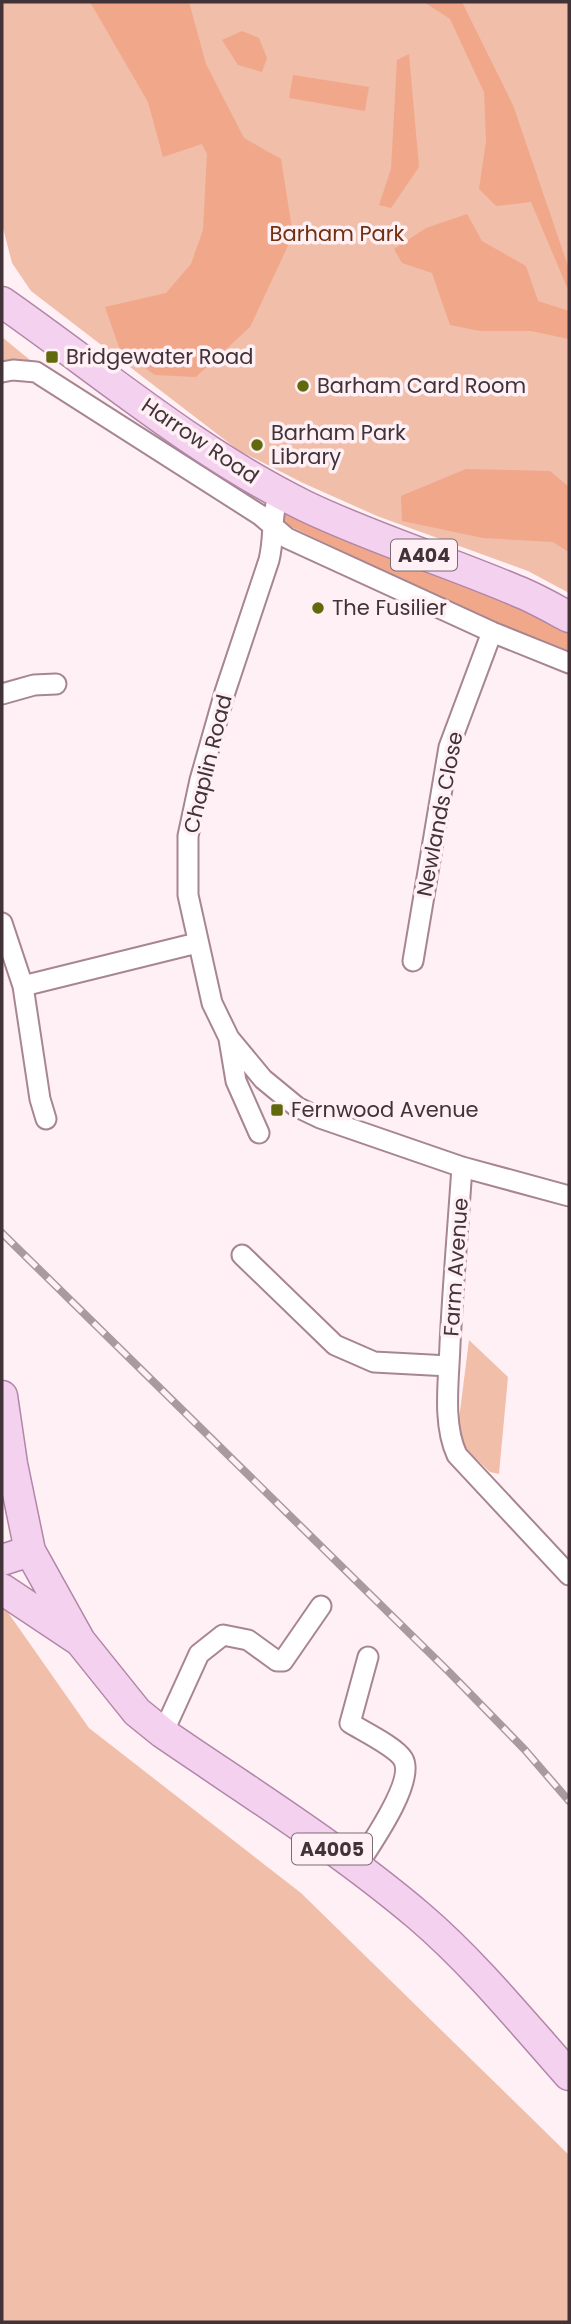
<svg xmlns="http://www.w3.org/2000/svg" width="571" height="2324" viewBox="0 0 571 2324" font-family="Poppins,sans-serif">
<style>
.green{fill:#f1beaa}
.forest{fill:#f1a789}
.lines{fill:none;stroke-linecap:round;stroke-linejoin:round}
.minor-casing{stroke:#a78591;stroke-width:23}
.primary-casing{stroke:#b186a8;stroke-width:33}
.minor{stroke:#fff;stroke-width:19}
.primary{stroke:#f4d1ef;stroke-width:30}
.rail-casing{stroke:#a89a9f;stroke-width:8}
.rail{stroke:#fff0f5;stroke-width:5;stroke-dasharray:16;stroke-linecap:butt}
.poi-dot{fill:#61690c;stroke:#fff0f5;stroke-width:2.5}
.labels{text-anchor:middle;stroke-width:7;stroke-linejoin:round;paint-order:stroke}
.shield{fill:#fff0f5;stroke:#7a6c71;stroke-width:2}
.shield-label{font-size:19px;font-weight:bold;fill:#413338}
.park-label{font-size:21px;fill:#713010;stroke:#fff0f5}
.poi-label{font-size:21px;fill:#413338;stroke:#fff0f5;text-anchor:start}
.street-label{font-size:21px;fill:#413338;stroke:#fff0f5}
</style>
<rect width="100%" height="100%" fill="#fff0f5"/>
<path class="green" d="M2,2H569V593L528,571L377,516L303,483L238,450L31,291L12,263L2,224Z
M2,337L30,360L2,362Z
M469,1340L508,1377L499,1474L490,1472L468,1451L459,1440L458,1427Z
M2,1604L89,1728L301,1893L569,2155V2322H2Z"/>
<path class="forest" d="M90,2H189L206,64L244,138L281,159L293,235L250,327L196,377L155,375L120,350L105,307L166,293L191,264L203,230L207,154L202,144L163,157L148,102Z
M424,2H462L513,105L569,269V292L531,202L496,206L479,189L486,141L484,92L450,19Z
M242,31L259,38L267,58L262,72L238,65L222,40Z
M409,54L419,167L391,208L379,205L391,169L397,60Z
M293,75L369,87L365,111L289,98Z
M467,214L482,241L526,266L538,301L569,311V339L531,331H480L450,325L432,273L402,263L394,249L426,228Z
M466,469L550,471L569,487V552L553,542L483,538L402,521L401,496Z
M284,513L532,613L569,633V652L486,619L283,523Z"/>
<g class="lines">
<g class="minor-casing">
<path id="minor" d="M2,372L13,370L36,372L260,515L287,538L492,632L569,663
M280,492C270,515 275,536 269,560L225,692L200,780L188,836V895L212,1003L229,1038L263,1079L297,1107L320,1118L462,1167L569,1196
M2,694L34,685L56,684
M2,923L23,986L40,1099L46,1119
M413,961L449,747L492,632
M23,986L197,943
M229,1039L236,1081L259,1133
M462,1167C458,1226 453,1285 450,1344C449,1379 442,1423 457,1455L569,1575
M242,1255L335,1345L374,1362L449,1366
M163,1733L199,1654L223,1635L248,1640L277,1661H283L321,1606
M357,1866C369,1847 416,1781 403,1759C396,1747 363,1731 350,1723L368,1657"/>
</g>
<g class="primary-casing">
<path id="primary" d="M2,302C101,371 195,452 305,506C374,539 447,561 517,591C535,598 552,608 569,617
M2,1396L12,1464L30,1551L80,1641L137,1712L163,1733C249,1792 339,1848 419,1916C474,1963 521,2021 569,2075
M2,1560L30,1551
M2,1589L77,1639"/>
</g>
<use href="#minor" class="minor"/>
<use href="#primary" class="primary"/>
<g class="rail-casing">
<path id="rail" d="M2,1233L450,1673L525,1750L569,1801"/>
</g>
<use href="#rail" class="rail"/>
</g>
<g class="poi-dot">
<rect x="45" y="350" width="14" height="14" rx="3.5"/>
<circle cx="303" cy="386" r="7"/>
<circle cx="257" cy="445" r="7"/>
<circle cx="318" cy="608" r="7"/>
<rect x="270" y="1103" width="14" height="14" rx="3.5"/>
</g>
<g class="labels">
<g class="shield">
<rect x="391" y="539.5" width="66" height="31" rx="5"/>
<rect x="292" y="1833.5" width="80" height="31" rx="5"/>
</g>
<g class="shield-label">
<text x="424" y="562">A404</text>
<text x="332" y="1856">A4005</text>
</g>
<g class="park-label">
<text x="337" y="241">Barham Park</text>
</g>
<g class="poi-label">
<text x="66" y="364">Bridgewater Road</text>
<text x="317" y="393">Barham Card Room</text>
<text x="271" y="440">Barham Park<tspan x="271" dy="24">Library</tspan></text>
<text x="332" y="615">The Fusilier</text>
<text x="291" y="1117">Fernwood Avenue</text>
</g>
<g class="street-label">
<text transform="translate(200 441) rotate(34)" y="7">Harrow Road</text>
<text transform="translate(208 764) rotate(-76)" y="7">Chaplin Road</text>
<text transform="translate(440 814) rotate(-79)" y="7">Newlands Close</text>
<text transform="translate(456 1267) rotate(-86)" y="7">Farm Avenue</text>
</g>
</g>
<rect width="571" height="2324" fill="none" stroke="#413338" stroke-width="7"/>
</svg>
